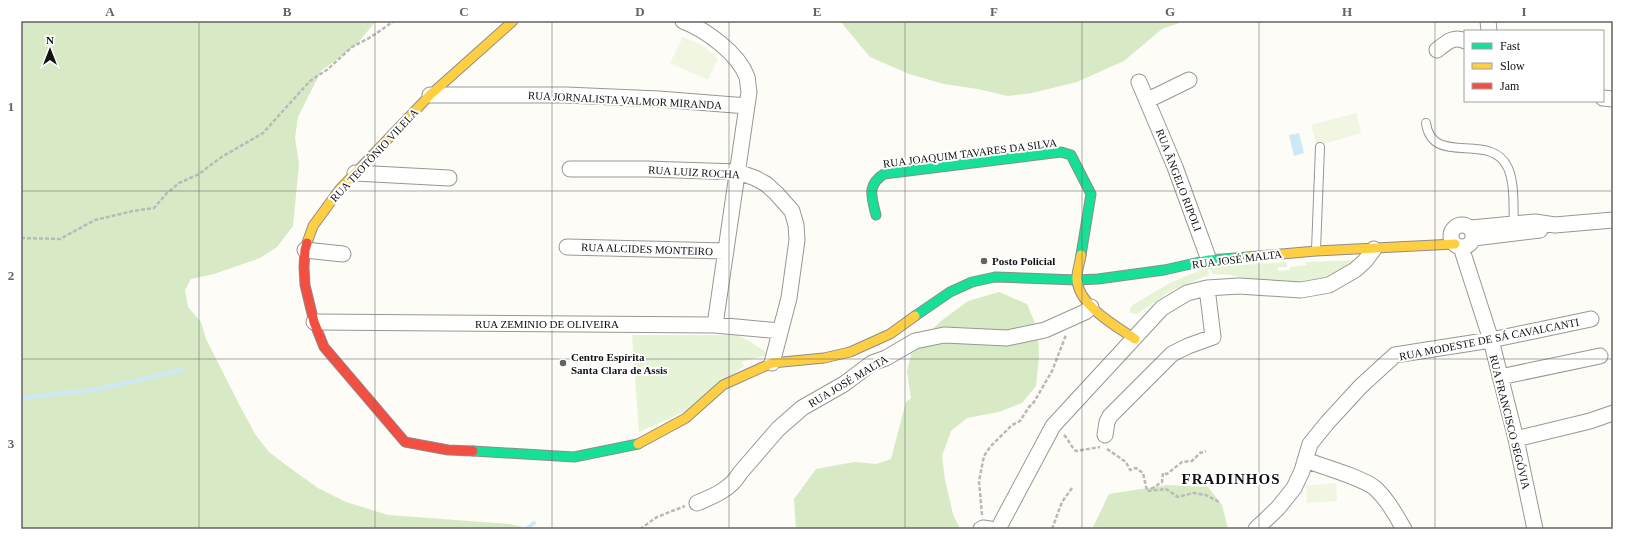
<svg xmlns="http://www.w3.org/2000/svg" width="1634" height="550" viewBox="0 0 1634 550" font-family="'Times New Roman',serif">
<style>
.green{fill:#e7f3d7}
.forest{fill:#d8eac5}
.pitch{fill:#f0f6e1}
.water{fill:#cde8f7}
.lines{fill:none;stroke-linecap:round;stroke-linejoin:round}
.stream{stroke:#cde8f7;stroke-width:4}
.lane-casing{stroke:#979795;stroke-width:10}
.street-casing{stroke:#979795;stroke-width:17}
.fast-casing{stroke:#8e8d8b;stroke-width:11}
.slow-casing{stroke:#8e8d8b;stroke-width:11}
.jam-casing{stroke:#8e8d8b;stroke-width:11}
.path{stroke:#b9b9b8;stroke-width:2.5;stroke-dasharray:4 2;stroke-linecap:butt}
.lane{stroke:#fffffe;stroke-width:8}
.street{stroke:#fffffe;stroke-width:15}
.fast{stroke:#16e098;stroke-width:9}
.slow{stroke:#ffcf43;stroke-width:9}
.jam{stroke:#f24e42;stroke-width:9}
.grid{fill:none;stroke:#646362;stroke-width:1;stroke-opacity:0.55}
.poi-dot{fill:#646362;stroke:#fff;stroke-width:1.5}
.labels{text-anchor:middle;stroke-width:4;stroke-linejoin:round;paint-order:stroke}
.street-label{font-size:11px;fill:#111;stroke:#fff}
.poi-label{font-size:11px;font-weight:bold;fill:#111;stroke:#fff;text-anchor:start}
.district-label{font-size:15px;font-weight:bold;letter-spacing:1px;fill:#111;stroke:#fff}
.neatline{fill:none;stroke:#646362;stroke-width:1.5}
.grid-label{font-size:13px;text-anchor:middle;font-weight:bold;fill:#646362}
</style>
<rect width="100%" height="100%" fill="#fdfcf7"/>
<path class="green" d="M1359,260L1316,284L1249,280L1232,275L1212,274L1211,267L1286,262L1287,267H1278V271L1290,270V267L1306,265V262Z
M1208,267L1209,275L1168,292L1161,298L1137,314L1130,313V308L1134,304L1170,283Z
M632,335H739L765,351L767,355L741,362L744,366L688,410L639,432Z"/>
<path class="forest" d="M21,21H376L357,44L321,71L298,117L295,138L299,164L293,226L277,247L260,258L214,274L191,279L185,290L188,307L201,322L206,339L240,406L255,434L269,452L290,468L318,488L346,502L388,515L510,524L531,529H21Z
M840,21H1185L1162,29L1124,61L1077,82L1032,93L1008,96L978,89L944,84L909,74L870,57Z
M999,292L1027,304L1038,330L1039,357L1036,386L1022,403L999,412L967,418L951,431L942,456L945,480L953,514L960,529H796L794,499L816,469L854,462L876,464L891,459L906,402L911,398L907,371L913,347L941,321L968,301Z
M1167,485L1208,487L1222,505L1228,529H1092L1109,494Z"/>
<path class="pitch" d="M683,37L702,45L718,59L708,80L670,63Z
M1356,113L1361,133L1317,146L1311,125Z
M1336,483L1337,501L1307,503L1306,486Z"/>
<path class="water" d="M1299,133L1304,153L1294,156L1289,135Z"/>
<g class="lines">
<path class="stream" d="M21,398L99,389L182,370
M526,529L534,523"/>
<g class="lane-casing">
<path id="lane" d="M1426,123C1432,168 1491,130 1508,168C1515,184 1513,206 1514,223
M1316,250L1320,147"/>
</g>
<g class="street-casing">
<path id="street" d="M683,21C706,30 738,53 747,77C748,81 748,87 749,92L715,325
M1488,21L1489,31
M1437,50C1446,43 1454,35 1465,41
M1139,82L1175,167L1209,260
M430,95H566L659,99L747,106
M1603,98L1613,99
M1148,100L1189,80
M570,169H647L738,172L755,178L766,184L776,193L792,211L796,225L797,240L789,298L772,363
M355,173L449,178
M1451 236a11 11 0 1 1 22 0a11 11 0 1 1-22 0Z
M1471,228L1535,222L1555,225L1613,220
M1474,238L1540,230
M567,247L726,251
M1461,247L1491,340L1516,439L1535,529
M305,250L343,254
M314,322L715,325L780,331
M1500,377L1600,356
M1105,435L1107,422L1110,416L1172,354L1188,346L1213,337L1207,288
M1516,439L1590,421L1613,413
M1305,460C1322,466 1363,478 1375,488C1388,500 1395,514 1404,529
M697,503C714,496 731,489 740,473L778,429L802,408L844,384L872,363L886,358L915,341L944,335L1007,338L1045,330L1085,312L1091,307
M981,529L983,528L990,529
M998,529L1053,426L1162,308L1187,293L1207,288L1239,286L1301,290L1329,285L1355,270L1365,261L1374,249
M1256,529L1278,508L1294,488L1302,471L1310,444L1327,423L1361,386L1395,355L1491,340L1591,319"/>
</g>
<g class="fast-casing">
<path id="fast" d="M876,215C872,198 866,185 884,174L1061,152L1071,155L1091,194L1081,255
M915,316L950,292L972,282L995,277L1077,280L1098,279L1164,270L1209,260L1248,257
M473,451L574,457L638,444"/>
</g>
<g class="slow-casing">
<path id="slow" d="M307,243L313,226L340,189L430,95L513,21
M1081,255C1080,263 1076,273 1077,280C1079,306 1116,326 1135,339
M1248,257L1316,251L1455,244
M638,444L686,418L723,385L772,363L824,358L850,352L890,334L915,316"/>
</g>
<g class="jam-casing">
<path id="jam" d="M307,243L305,250L304,267L305,285L314,322L324,347L405,442L448,450L473,451"/>
</g>
<path class="path" d="M21,238L60,239L95,220L133,211L154,208L166,194L179,183L199,174L220,158L263,133L310,81L328,69L352,47L371,37L394,21
M1064,435C1069,440 1071,447 1076,451L1100,447
M1107,449L1126,462L1130,470L1136,468L1143,473L1147,491L1166,489L1178,497L1193,493L1206,495L1219,502
M1151,489L1162,482L1163,473L1167,474L1182,462L1192,461L1200,453L1206,451
M982,515L979,481L984,456L990,447L1012,425L1020,421L1029,407L1034,402L1052,371L1066,335
M640,529L657,517L685,506
M1052,529L1062,502L1072,488"/>
<use href="#lane" class="lane"/>
<use href="#street" class="street"/>
<use href="#fast" class="fast"/>
<use href="#slow" class="slow"/>
<use href="#jam" class="jam"/>
</g>
<path class="grid" d="M199,21V529M375,21V529M552,21V529M729,21V529M905,21V529M1082,21V529M1259,21V529M1435,21V529M21,191H1613M21,359H1613"/>
<g class="poi-dot">
<circle cx="984" cy="261" r="4"/>
<circle cx="563" cy="363" r="4"/>
</g>
<g class="labels">
<g class="street-label">
<text transform="translate(625 100) rotate(3)" y="4">RUA JORNALISTA VALMOR MIRANDA</text>
<text transform="translate(970 153) rotate(-7)" y="4">RUA JOAQUIM TAVARES DA SILVA</text>
<text transform="translate(374 155) rotate(-47)" y="4">RUA TEOTÔNIO VILELA</text>
<text transform="translate(694 172) rotate(3)" y="4">RUA LUIZ ROCHA</text>
<text transform="translate(1179 180) rotate(69)" y="4">RUA ÂNGELO RIPOLI</text>
<text transform="translate(647 249) rotate(2)" y="4">RUA ALCIDES MONTEIRO</text>
<text transform="translate(1237 259) rotate(-7)" y="4">RUA JOSÉ MALTA</text>
<text x="547" y="328">RUA ZEMINIO DE OLIVEIRA</text>
<text transform="translate(1489 339) rotate(-11)" y="4">RUA MODESTE DE SÁ CAVALCANTI</text>
<text transform="translate(848 381) rotate(-31)" y="4">RUA JOSÉ MALTA</text>
<text transform="translate(1510 422) rotate(76)" y="4">RUA FRANCISCO SEGÓVIA</text>
</g>
<g class="poi-label">
<text x="992" y="265">Posto Policial</text>
<text x="571" y="361">Centro Espírita<tspan x="571" dy="13">Santa Clara de Assis</tspan></text>
</g>
<g class="district-label">
<text x="1231" y="484">FRADINHOS</text>
</g>
</g>
<rect width="1634" height="550" fill="none" stroke="#ffffff" stroke-width="44"/>
<rect x="1464" y="30" width="140" height="72" fill="#ffffff" stroke="#a0a0a0"/>
<rect x="1472" y="43" width="20" height="6" fill="#16e098" stroke="#a0a0a0"/>
<text x="1500" y="50" font-size="12" fill="#111111">Fast</text>
<rect x="1472" y="63" width="20" height="6" fill="#ffcf43" stroke="#a0a0a0"/>
<text x="1500" y="70" font-size="12" fill="#111111">Slow</text>
<rect x="1472" y="83" width="20" height="6" fill="#f24e42" stroke="#a0a0a0"/>
<text x="1500" y="90" font-size="12" fill="#111111">Jam</text>
<g transform="translate(50 50)" stroke="#ffffff" stroke-width="3" paint-order="stroke">
<path d="M0-3L7 15L0 10L-7 15Z" fill="#111111"/>
<text y="-6" font-size="11" font-weight="bold" text-anchor="middle" fill="#111111">N</text>
</g>
<rect x="22" y="22" width="1590" height="506" class="neatline"/>
<g class="grid-label">
<text x="110" y="16">A</text>
<text x="287" y="16">B</text>
<text x="464" y="16">C</text>
<text x="640" y="16">D</text>
<text x="817" y="16">E</text>
<text x="994" y="16">F</text>
<text x="1170" y="16">G</text>
<text x="1347" y="16">H</text>
<text x="1524" y="16">I</text>
<text x="11" y="111">1</text>
<text x="11" y="280">2</text>
<text x="11" y="448">3</text>
</g>
</svg>
